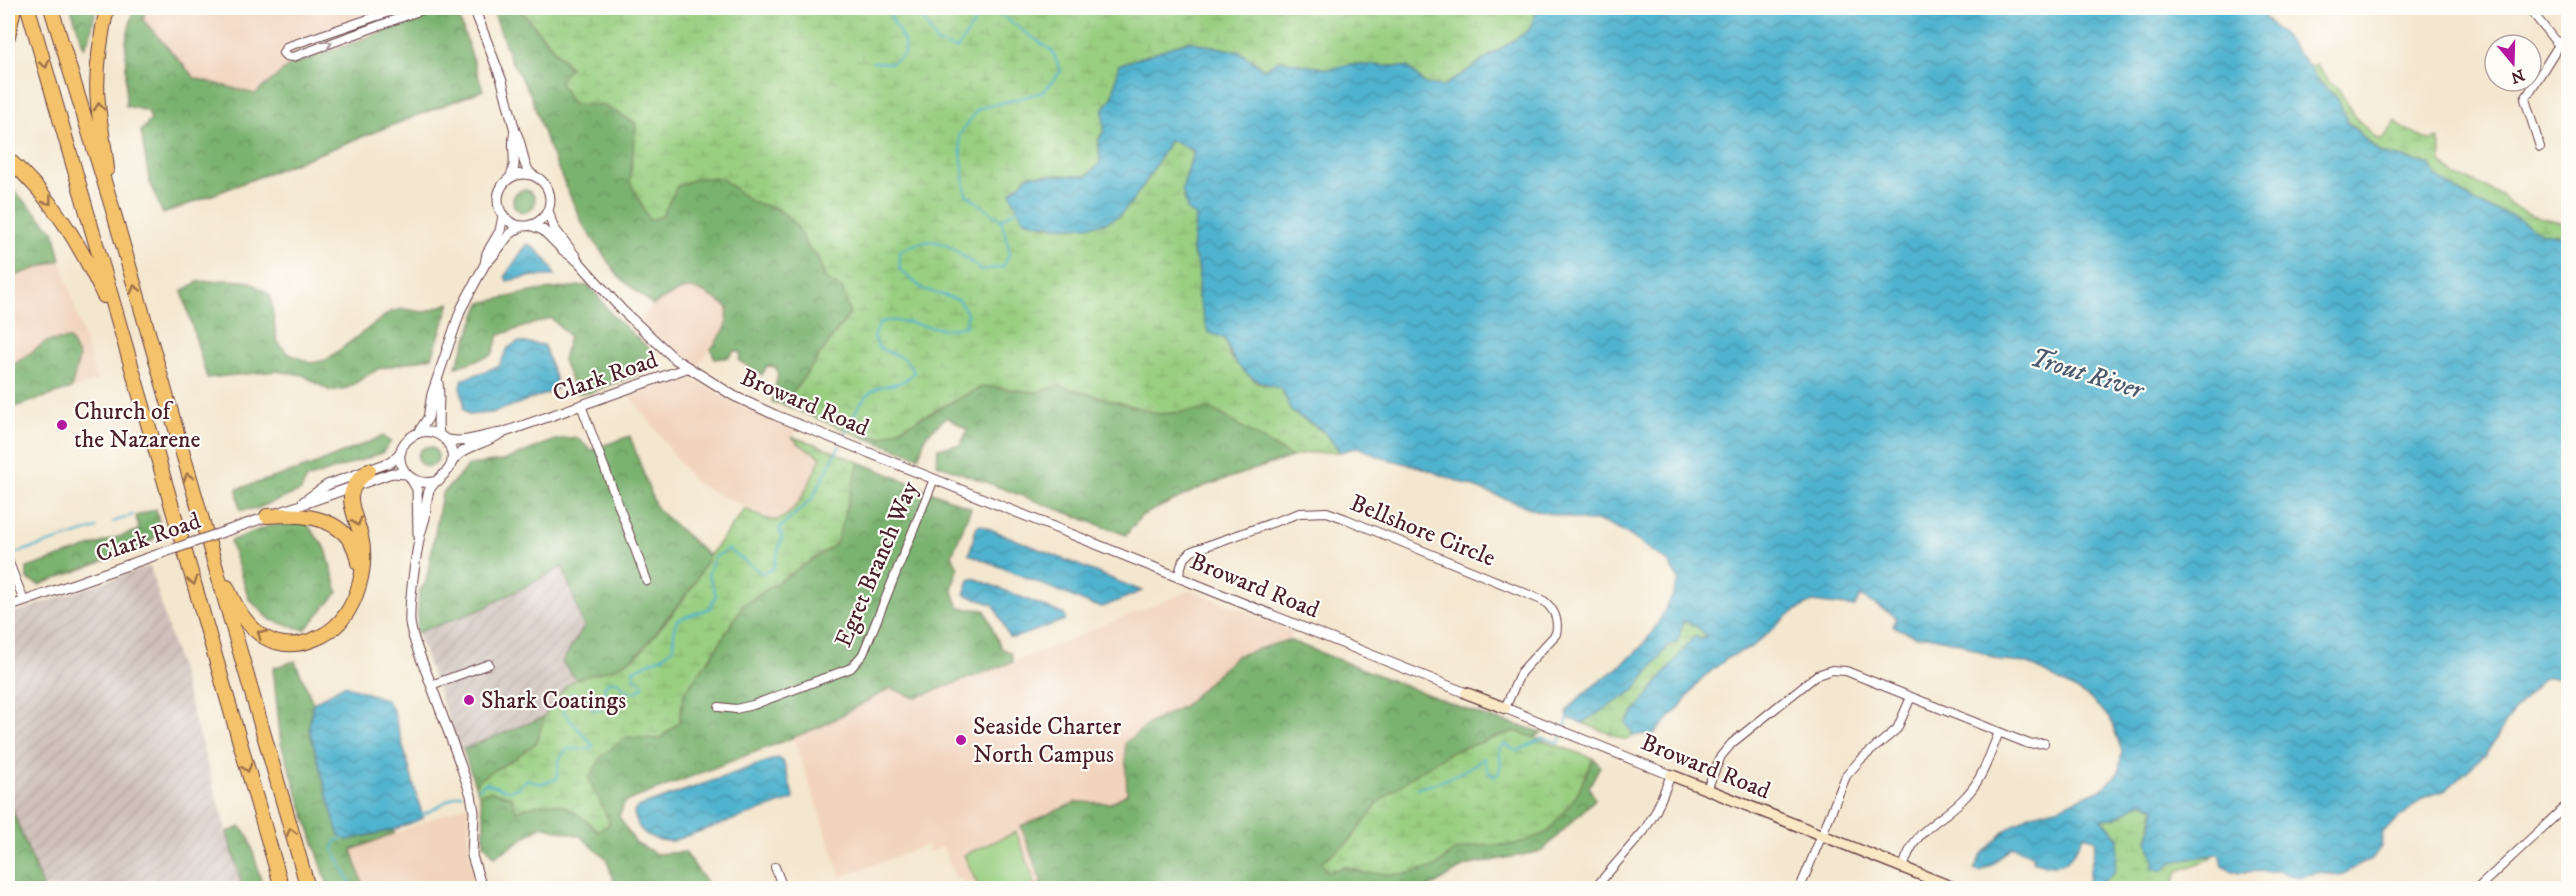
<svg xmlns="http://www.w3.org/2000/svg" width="2576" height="896" viewBox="0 0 2576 896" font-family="'IM FELL DW Pica',serif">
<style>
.built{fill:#f2d4be}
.industrial{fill:url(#industrial-furrows)}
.green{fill:#99cf81;stroke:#727756;stroke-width:1.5}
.forest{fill:url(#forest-crowns);stroke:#62684d;stroke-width:1.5}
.wetland{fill:url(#wetland-marsh);stroke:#727756;stroke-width:1.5}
.water{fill:url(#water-waves);stroke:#4d697d;stroke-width:1.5}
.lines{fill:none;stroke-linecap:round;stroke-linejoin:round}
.stream{stroke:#50b3cf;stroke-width:2}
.minor-casing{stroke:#643d44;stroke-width:10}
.tertiary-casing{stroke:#643d44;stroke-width:11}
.secondary-casing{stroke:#643d44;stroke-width:13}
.motorway-casing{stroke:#643d44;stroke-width:16}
.minor{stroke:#fff;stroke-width:8}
.tertiary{stroke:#fff;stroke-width:9}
.secondary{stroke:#fae7c3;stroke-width:10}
.motorway{stroke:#f3c26a;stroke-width:14}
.tertiary-bridge-casing{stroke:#643d44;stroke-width:11;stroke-linecap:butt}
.tertiary-bridge{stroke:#fff;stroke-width:9}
.oneway{stroke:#ae9aa0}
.oneway2{stroke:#9e704a}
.poi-dot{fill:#b5179e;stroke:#fdfcf7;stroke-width:2}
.labels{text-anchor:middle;stroke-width:4.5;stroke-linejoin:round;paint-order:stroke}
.street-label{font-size:24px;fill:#4a1f2b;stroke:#fdfcf7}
.poi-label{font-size:24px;fill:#4a1f2b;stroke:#fdfcf7;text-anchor:start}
.water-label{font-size:26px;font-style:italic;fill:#4c5a6d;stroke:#fdfcf7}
</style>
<defs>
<pattern id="industrial-furrows" width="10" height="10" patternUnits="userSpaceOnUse" patternTransform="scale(1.5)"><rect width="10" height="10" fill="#cfc0ba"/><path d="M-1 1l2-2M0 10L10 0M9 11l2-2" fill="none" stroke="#b3a5a0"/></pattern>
<pattern id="forest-crowns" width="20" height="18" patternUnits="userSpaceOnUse" patternTransform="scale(1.5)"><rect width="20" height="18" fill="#7ab26f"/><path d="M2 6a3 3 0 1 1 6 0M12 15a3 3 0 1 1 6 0" fill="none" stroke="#66905b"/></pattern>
<pattern id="wetland-marsh" width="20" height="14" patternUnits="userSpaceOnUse" patternTransform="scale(1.5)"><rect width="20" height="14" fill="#99cf81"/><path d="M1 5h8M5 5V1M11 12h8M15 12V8" fill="none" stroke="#85b170"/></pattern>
<pattern id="water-waves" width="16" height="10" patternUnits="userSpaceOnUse" patternTransform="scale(1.5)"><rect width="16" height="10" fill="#50b3cf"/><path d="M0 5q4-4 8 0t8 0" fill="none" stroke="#4491a8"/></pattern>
</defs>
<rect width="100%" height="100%" fill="#fdfcf7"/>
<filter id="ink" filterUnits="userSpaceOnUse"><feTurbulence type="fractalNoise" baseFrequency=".0167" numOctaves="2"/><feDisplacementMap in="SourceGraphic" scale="12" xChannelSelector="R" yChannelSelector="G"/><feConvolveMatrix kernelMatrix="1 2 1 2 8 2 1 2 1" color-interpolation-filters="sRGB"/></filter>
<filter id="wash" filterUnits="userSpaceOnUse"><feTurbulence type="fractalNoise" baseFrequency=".008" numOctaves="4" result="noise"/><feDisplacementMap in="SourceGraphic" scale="24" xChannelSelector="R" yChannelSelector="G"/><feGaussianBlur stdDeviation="1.35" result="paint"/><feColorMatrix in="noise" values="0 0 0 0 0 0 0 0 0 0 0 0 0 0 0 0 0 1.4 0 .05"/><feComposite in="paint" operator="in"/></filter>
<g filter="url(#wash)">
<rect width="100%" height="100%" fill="#f4e7cf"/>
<path class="built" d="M146,8H449L289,66L255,94L195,78L143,20Z
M61,260L97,381L71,389L79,358L47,341L8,369V278Z
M697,288L728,307L727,328L696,368L638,321L653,305L679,289Z
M684,378L696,381L742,406L798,429L791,439L822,457L797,507L786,515L772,520L695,483L630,396Z
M1191,590L1293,631L1288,640L1236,656L1184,706L1150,723L1128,794L1110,803L1076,802L1042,883L1032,888H968L960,877L956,879L943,847L929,852L927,845L841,877L793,737L820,727L892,688L916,698L1013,662Z
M470,804L468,849L478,888H364L352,850Z"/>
<path class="industrial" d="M150,566L243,888H43L8,799V615Z
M563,567L584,627L562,661L576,679L564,688L544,717L460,750L417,633L480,610Z"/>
<path class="green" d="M1016,832L1035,882L1024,888H979L964,855Z"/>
<path class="forest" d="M71,8H96L90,36L84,48Z
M134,8H146L143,20L195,78L255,94L289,66L449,8L457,11L483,90L163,214L149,180L141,131L151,120L148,111L126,106V41Z
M492,8H519L570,69L559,81L572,104L603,105L636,123L630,181L662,216L677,186L697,178H721L752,202L778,209L795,223L808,247L817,257L827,281L842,288L850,313L784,405L772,402L778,374L776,367L767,366L762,375L739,361L741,353L735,350L729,357L715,359L711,349L726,328L728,307C691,284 691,282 653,305L619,277L583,225L548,146L530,93L511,61Z
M8,185L54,231L61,260L8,278Z
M513 201a11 11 0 1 1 22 0a11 11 0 1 1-22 0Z
M228,280L250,282L270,295L277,341L287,353L311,363L326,360L390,312L403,309L424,312L450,303L432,357L378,369L347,388L330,391L303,375L276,371L207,378L182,291L198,282Z
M589,285L612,315L655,354L636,375L589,393H576L563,360L569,336L551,318L499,335L492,355L456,367L481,303L536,291Z
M70,339L79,358L71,389L8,409V369L47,341Z
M983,386L1036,392L1061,386L1160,414L1212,409L1292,457L1202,487L1141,516L1126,535L937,464L938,448L960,445L968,430L947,417L926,435L919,457L858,435L883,437Z
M383,436L391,442L382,453L306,479L301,491L256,509L240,510L237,489L311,466Z
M630,436L656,508L709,556L693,586L637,656L613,669L576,679L562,662L584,627L563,567L480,610L417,633L419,592L426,582L442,494L469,465L503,461L555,440L576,437L591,450Z
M418 457a10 10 0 1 1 20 0a10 10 0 1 1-20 0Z
M859,462L971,508L952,555L958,568L952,589L959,608L985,610L1001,648L1011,653L1013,662L915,698L891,688L820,727L625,802L619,817L635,842L656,854L685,852L710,888H659L651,881L616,887L606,858L580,836L542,826L495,857L484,844V818L479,794L490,791L512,797L516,811C559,795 565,804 599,831L609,823L589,779L602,756L626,737L659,739L679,722L684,693L712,655L743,605L835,544Z
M156,509L161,532L143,547L39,585L27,579V568L139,530L136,516Z
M306,523L326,549L338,592L305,630L271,620L249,599L230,541L268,526Z
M1288,640L1483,716L1542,732L1535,738L1515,731L1449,753L1379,802L1350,841L1321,862L1364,873L1405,874L1435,867L1454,851L1475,846L1517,844L1576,796L1593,758L1600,766L1589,787L1595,799L1542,851L1465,866L1429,888H1032L1042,883L1021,826L1076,802L1110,803L1127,794L1125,743L1150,723L1184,706L1236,656Z
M295,661L313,703L309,729L347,840L393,830L395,833L352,850L364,888H329L281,743L273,668Z
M544,717C542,725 541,734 537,740C528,758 489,768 475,785L463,749Z
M8,799L43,888H8Z
M241,827L249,837L263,888H243L227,832Z"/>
<path class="wetland" d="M519,8H1538L1529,30L1444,86L1425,84L1408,67L1351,64L1329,69L1279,60L1264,69L1240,52L1188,41L1119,65L1113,96L1103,110L1104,131L1099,139L1100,163L1087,176L1029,175L1044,226H1085L1108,220L1121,214L1148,178L1170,139L1194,152L1187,169L1197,216L1192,250L1199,269L1198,297L1225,339L1230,356L1256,382L1282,389L1291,411L1325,433L1340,452L1305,453L1292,457L1212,409L1160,414L1061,386L1036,392L983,386L883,437L858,435L784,405L850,313L842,288L827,281L817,257L808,247L795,223L778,209L752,202L721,178H697L677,186L662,216L649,220L630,181L636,123L603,105L572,104L559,81L570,68Z
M2317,64L2329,82L2338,88L2355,117L2377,139L2384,138L2396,121L2401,127L2431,141L2438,138L2442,155L2440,161L2456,177L2468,179L2501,195L2509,204L2531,215L2568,224V237L2542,233L2510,215L2480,205L2436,178L2431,165L2381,153L2347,121L2336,98L2315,77L2310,67Z
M792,437L815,444L859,462L836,544L743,605L712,655L684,693L679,722L659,739L626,737L602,756L589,779L610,823L599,831C565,804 559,795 516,811L512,797L490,791L479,794L475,785L481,778L514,759L537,742L544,717L564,688L576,679L613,669L637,656L673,613L693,586L709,556L745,509C753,512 763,519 771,520C797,522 812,476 821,457L799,444Z
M1682,621L1697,627L1708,636L1702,639L1694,637L1626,723L1634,736L1626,740L1582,723L1635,689L1668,646Z
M1515,731L1593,758L1576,796L1548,832L1517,844L1475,846L1454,851L1435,867L1405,874L1364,873L1345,866L1328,872L1321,862L1350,841L1379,802L1413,776L1449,753Z
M2142,802L2155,808L2148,842L2154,861L2172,862L2212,854L2210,859L2178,871L2171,888H2086L2087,886L2103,882L2119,838L2101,819L2115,818Z"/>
<path class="water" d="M1538,8H2260L2266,19L2283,35L2310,67L2315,77L2336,98L2347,118V122L2381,153L2431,165L2437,178L2480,205L2510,215L2542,233L2568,237V674L2563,678H2544L2513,712L2486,754L2446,790L2423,798L2383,832L2381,847L2372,859L2339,876L2321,872L2298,877L2283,874L2279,871L2233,872L2223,866L2221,856L2218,854L2172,862L2162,871L2152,868L2154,861L2148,842L2155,808L2142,802L2115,818L2102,819L2119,838L2115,871L2103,882L2087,886L2096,840L2084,836C2067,863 2066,871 2032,861L2033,856L2012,846L1992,865L1980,872L1974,870L1981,855L2006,830L2029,815L2060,807L2103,788L2119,772L2122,751L2110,718L2087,696L2027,663L2001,661L1959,643L1928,636L1917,637L1893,626L1896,617L1860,596L1855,607L1812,602L1790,614L1753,646L1729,657L1701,679L1681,706L1650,738L1645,734L1634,736L1626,723L1694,636L1702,639L1707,636L1697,627L1683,621L1678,642L1668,646L1635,690L1582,723L1568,718L1567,711C1586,687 1613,674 1635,653C1653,636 1670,603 1679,580L1668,562L1626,533L1599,521H1586L1538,511L1423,468L1380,457L1358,447L1340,452L1325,432L1291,411L1282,389C1251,381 1235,371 1225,339L1208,332L1198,297L1199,269L1192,250L1196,216L1188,212L1182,189L1194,151L1170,140C1156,164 1142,192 1122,213C1101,233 1049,227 1024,220L1010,193L1029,175L1087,176L1100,163L1099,139L1104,131L1103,110L1113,96L1119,65L1188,41L1240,52L1264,69L1279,60L1329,69L1351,64L1408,67L1425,84L1444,86L1529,30Z
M527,244C538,249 552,265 555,276H534L507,281L505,276Z
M518,342L544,345L558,387L551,392L492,413L468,415L463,409L464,404L460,386L463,379L499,366L508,348Z
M980,525L1142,591L1103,607L1092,605L969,554L977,526Z
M974,578L1065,615V620L1014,638L1009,637L994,605L964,594L969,580Z
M344,685L385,699L393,710L423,818L393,830L347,840L338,834L309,728L313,703Z
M777,758L783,761L794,799L672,841C654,841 636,834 634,812L638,807Z"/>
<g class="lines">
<path class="stream" d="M917,8L937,43L957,49L981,13L992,9L1052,51L1061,71L1043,92L978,109L959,135L966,194L1001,220
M872,62L891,63L904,55V41L886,8
M843,440C850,423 857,403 872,391C886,381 899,390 914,372L905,359L879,348L874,337L880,322C911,316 933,336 966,326L967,313L959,300L923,289L900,270L899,252C937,229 950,247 981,270L1003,267L1010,252L1001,220L1018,208
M113,522L133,515
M8,541L12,552L16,553L97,528
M1564,730L1568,718
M1417,788C1440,784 1466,771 1484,758L1488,771L1494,776L1498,774L1501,765L1499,749L1504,744L1517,751L1543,738L1559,743L1562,735
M478,789L486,783C505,789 512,797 527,779L541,784L557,779L559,760L567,749H591L593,745L564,713L565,702L571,694L582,695L594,710L605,708L608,702L604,687L608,682L617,681L628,692L638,691L644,685L634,677L633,670L664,656L674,647V629L677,620L710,608L716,595L708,574L714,558L728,549L762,573L773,569L782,537L779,529L812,499L840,445
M420,815C436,811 447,798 462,794
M345,837L336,841L333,849L353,888
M2090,888L2092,885"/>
</g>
</g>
<g filter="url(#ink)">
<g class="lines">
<g class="minor-casing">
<path id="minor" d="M401,8L286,47L283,53L286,56L293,57L427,8
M2529,8L2555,41L2568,43
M2540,147L2525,99L2560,43
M581,405L647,581
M8,560L24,601
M1178,577L1183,560L1192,551L1300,513L1327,512L1346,519L1544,601C1555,610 1559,620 1556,634L1521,672L1505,708
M431,685L489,664
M719,707L736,709L753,705L851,668L863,654L934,479
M1707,789L1721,756L1732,743L1817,675L1832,670L1846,671L2029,744L2044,743
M775,867L783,888
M1903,868C1915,825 1941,824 1967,795C1983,778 1990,754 1999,732
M1595,888L1644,831L1656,811L1671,775
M1800,888L1846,776L1860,760L1897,729L1911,697
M2478,888L2568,804"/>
</g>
<g class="tertiary-casing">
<path id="tertiary" d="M474,8L502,81L515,131C524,145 520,163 532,175
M498 200a26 26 0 1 1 52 0a26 26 0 1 1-52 0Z
M510,178C519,162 510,147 515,131
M548,210L553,227L576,257
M530,225L543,230L563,250L578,261L622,310L675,359L734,396L775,415L1466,693
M485,264C500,252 504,233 523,226
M438,383C441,401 436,417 439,435
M418,433L428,418L432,394L461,309L485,264L487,253L500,231L503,216
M445,439C465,445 482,435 502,433L687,368
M452,462C461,447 485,444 500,434
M411,479L417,489L418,534
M440,480C406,493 384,452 414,435C429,426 450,436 452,454C455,474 435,476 429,491C426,499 426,509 425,518C423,526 420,533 419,540C415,561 409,601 410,622C412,639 421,658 427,674C442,714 457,754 471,795L474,812L472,856L482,888
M303,502L327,485L391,462L401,452
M232,529L392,473L406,474
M8,607L159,554
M1505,708L1671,775"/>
</g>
<g class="secondary-casing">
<path id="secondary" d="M1466,693L1505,708
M1671,775L1954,888"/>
</g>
<g class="motorway-casing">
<path id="motorway" d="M28,8L282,888
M51,8L112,207L308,888
M107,8C100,39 95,72 98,104C100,126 105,147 107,169
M8,36L14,8
M8,159C51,196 80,244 104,296
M267,516C304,513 352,517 358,563
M227,587C235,606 246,626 264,637C281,647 300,646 317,638C354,623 369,572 361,536C358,523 350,509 351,496C353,484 360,478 369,470"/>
</g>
<use href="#minor" class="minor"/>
<use href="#tertiary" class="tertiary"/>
<use href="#secondary" class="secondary"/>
<use href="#motorway" class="motorway"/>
<g class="tertiary-bridge-casing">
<path id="tertiary-bridge" d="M159,554L232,529"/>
</g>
<use href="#tertiary-bridge" class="tertiary-bridge"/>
</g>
<defs><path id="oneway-chevron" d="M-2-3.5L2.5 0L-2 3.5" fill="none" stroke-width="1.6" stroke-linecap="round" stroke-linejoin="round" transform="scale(1.5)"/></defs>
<use class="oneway" href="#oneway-chevron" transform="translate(328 44) rotate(-20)"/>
<g class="oneway2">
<use href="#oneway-chevron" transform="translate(45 64) rotate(74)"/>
<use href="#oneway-chevron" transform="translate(99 107) rotate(-95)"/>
<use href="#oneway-chevron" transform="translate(48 201) rotate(52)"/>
<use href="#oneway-chevron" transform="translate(135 289) rotate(-106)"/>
<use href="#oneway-chevron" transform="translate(188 477) rotate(-106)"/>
<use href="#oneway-chevron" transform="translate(357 522) rotate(74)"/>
<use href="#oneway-chevron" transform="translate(193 581) rotate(74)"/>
<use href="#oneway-chevron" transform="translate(261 634) rotate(-144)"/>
<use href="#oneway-chevron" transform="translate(247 768) rotate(74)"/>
<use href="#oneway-chevron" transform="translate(291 832) rotate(-106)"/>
</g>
</g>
<g class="poi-dot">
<circle cx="62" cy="425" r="6"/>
<circle cx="469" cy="700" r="6"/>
<circle cx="961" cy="740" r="6"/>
</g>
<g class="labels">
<g class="street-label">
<text transform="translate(605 376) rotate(-19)" y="8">Clark Road</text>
<text transform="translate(805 402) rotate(23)" y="8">Broward Road</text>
<text transform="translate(1423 530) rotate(22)" y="8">Bellshore Circle</text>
<text transform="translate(148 537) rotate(-19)" y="8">Clark Road</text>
<text transform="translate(876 564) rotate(-67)" y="8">Egret Branch Way</text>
<text transform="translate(1255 585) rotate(22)" y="8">Broward Road</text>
<text transform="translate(1706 766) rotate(22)" y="8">Broward Road</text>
</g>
<g class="poi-label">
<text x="74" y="419">Church of<tspan x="74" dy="28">the Nazarene</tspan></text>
<text x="481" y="708">Shark Coatings</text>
<text x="973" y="734">Seaside Charter<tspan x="973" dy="28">North Campus</tspan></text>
</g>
<g class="water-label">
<text transform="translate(2087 373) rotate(17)" y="9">Trout River</text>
</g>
</g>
<rect width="2576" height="896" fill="none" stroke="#fdfcf7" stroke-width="30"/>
<g transform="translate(2513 63) rotate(161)"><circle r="28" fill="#fdfcf7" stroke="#b5a4a5" stroke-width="1.5"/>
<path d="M0-4.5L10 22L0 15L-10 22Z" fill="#b5179e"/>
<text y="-9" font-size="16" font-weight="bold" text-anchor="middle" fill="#4a1f2b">N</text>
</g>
</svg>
